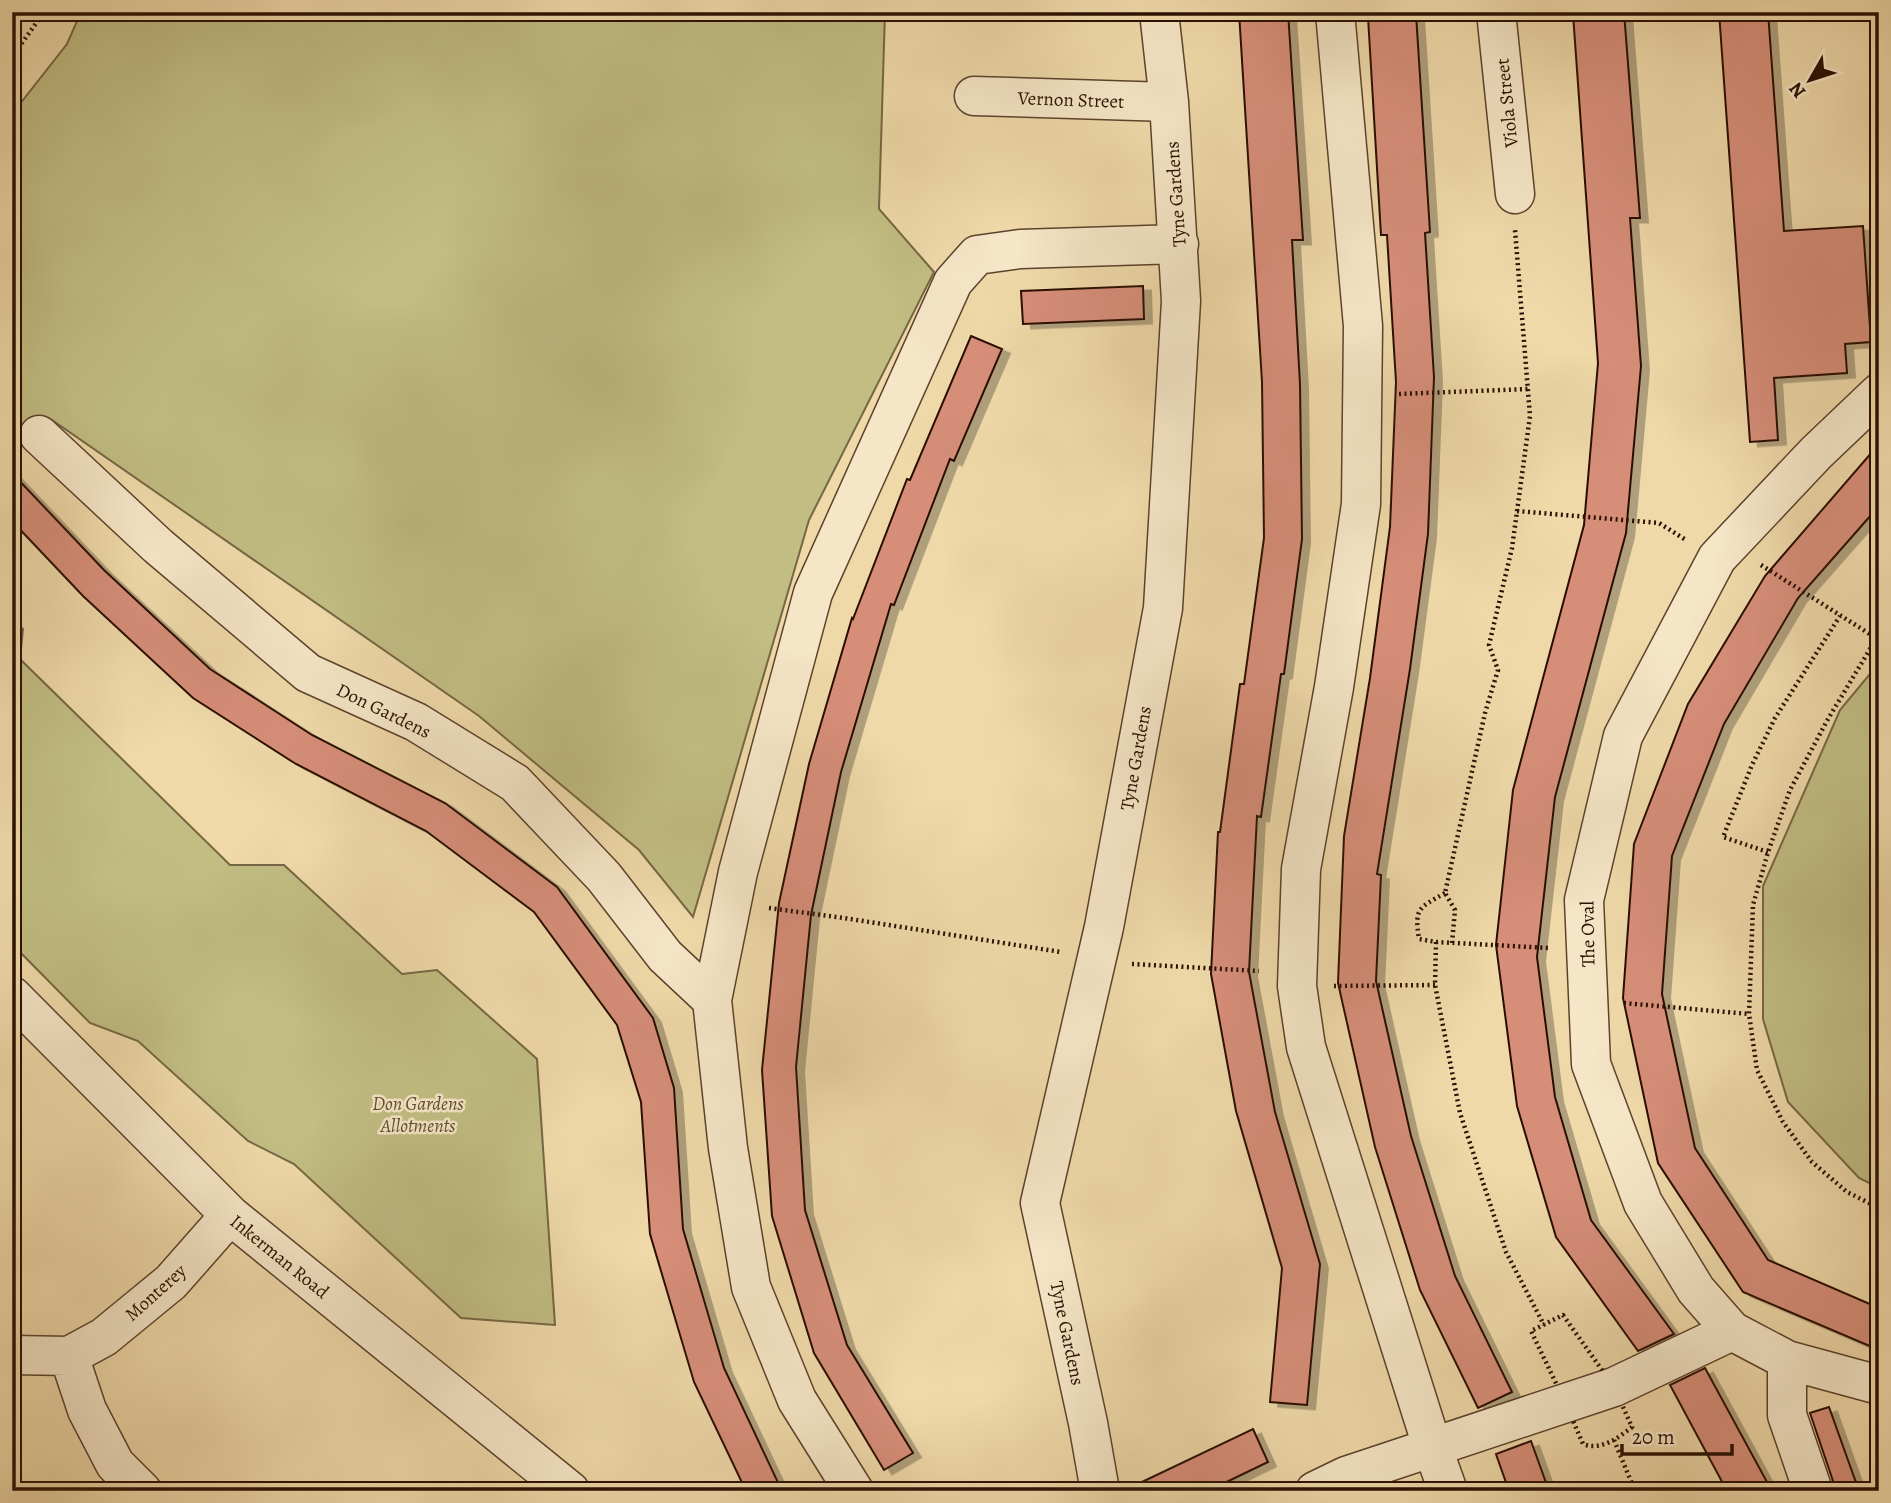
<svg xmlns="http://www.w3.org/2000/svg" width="1891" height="1503" viewBox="0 0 1891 1503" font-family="Alegreya,serif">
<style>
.green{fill:#c1bd83;stroke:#766643;stroke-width:2}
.building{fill:#d68e79;stroke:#2b1003;stroke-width:2;filter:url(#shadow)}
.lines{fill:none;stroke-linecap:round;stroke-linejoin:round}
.minor-casing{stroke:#5c422c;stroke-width:41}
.path{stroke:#2b1003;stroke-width:4.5;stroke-dasharray:2 3.5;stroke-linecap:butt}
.minor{stroke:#f5e6c7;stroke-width:38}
.labels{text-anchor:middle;stroke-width:5;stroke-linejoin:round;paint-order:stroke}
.street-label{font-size:19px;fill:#2b1003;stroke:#f5e6c7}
.park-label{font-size:19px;font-style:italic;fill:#604d30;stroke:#f5e6c7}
</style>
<defs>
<filter id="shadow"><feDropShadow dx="8" dy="4.5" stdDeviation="0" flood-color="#0004"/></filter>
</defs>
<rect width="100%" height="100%" fill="#efd9a9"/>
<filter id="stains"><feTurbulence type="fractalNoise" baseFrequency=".00286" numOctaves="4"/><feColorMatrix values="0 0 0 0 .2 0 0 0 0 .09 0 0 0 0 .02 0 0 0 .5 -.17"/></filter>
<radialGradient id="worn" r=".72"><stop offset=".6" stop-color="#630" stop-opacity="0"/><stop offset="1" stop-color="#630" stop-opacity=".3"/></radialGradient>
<path class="green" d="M81,12H885L879,209L934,272L809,520L693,917L639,850L479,716L52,420L12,454V114L67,44Z
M12,618L23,629L20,659L230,865H284L402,974L437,970L537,1059L555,1325L461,1318L294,1164L248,1141L138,1041L90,1023L12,944Z
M1879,663V1188L1859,1178L1788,1102L1763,1019V886L1840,710Z"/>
<path class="building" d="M1239,12H1288L1303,240H1292L1300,384L1302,539L1284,674H1281L1261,817L1257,816L1249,972L1275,1112L1320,1264L1307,1405L1270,1402L1282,1268L1236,1111L1211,974L1218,832H1220L1240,684H1244L1264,538L1262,382Z
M1597,12H1624L1640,218H1630L1641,366L1626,533L1555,797L1537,957L1555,1097L1591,1220L1674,1334L1638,1351L1556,1237L1517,1106L1496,945L1513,790L1584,525L1598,363L1573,14Z
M1719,12H1768L1784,231L1863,226L1871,342L1845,344L1847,373L1774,378L1778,440L1750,442Z
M1416,14L1430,232L1425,233L1434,377L1430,482L1428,534L1410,669L1377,874L1381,875L1376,981L1411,1136L1455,1276L1512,1392L1478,1408L1420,1290L1375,1147L1338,983L1344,836L1370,678L1390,527L1396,382L1387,235H1381L1368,17Z
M1143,286L1144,319L1023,324L1021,291Z
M971,336L1002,349L954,461L950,459L894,605L891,604L841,772L811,915L796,1067L805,1210L847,1345L913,1453L884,1470L814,1353L772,1216L762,1070L779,903L809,764L852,618L853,619L907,479L910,480Z
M1879,444V506L1798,598L1724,724L1672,856L1662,994L1695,1148L1768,1260L1879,1308V1350L1743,1292L1658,1163L1623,998L1634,844L1688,704L1765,576Z
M12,473L104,570L210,669L312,735L445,803L557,887L653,1018L674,1088L683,1229L724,1368L782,1491H746L694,1382L650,1234L641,1102L617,1025L534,912L426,831L296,764L193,698L83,596L12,521Z
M1705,1368L1767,1482L1750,1491H1727L1670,1385Z
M1829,1407L1859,1491H1834V1484L1810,1413Z
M1253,1429L1268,1462L1241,1475L1208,1491H1123Z
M1531,1441L1549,1491H1509L1496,1454Z"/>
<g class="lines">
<g class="minor-casing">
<path id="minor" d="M1335,12L1363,326L1361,504L1334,687L1301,869L1297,986L1306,1047L1432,1446L1448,1491
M1496,12L1515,194
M974,96L1169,102
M1879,393L1816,453L1717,558L1623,736L1584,900L1591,1064L1643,1203L1696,1290L1732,1331L1787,1360L1879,1385
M39,435L158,546L308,673L416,722L515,783L604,877L665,956L712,1000
M12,996L230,1215L570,1491
M12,1355L69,1356L104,1337L171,1282L230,1215
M69,1356L87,1410L115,1464L142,1491
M1787,1360V1415L1813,1491
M854,1491L797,1400L751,1287L728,1148L712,1000L738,872L813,593L953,282L977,255L1020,249L1179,244
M1100,1491L1088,1423L1040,1203L1104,927L1163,608L1181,301L1169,102L1159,12
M1315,1491L1346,1476L1614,1387L1732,1331"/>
</g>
<path class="path" d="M12,57L44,12
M1399,394L1528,389
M1517,511L1659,523L1686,540
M1761,565L1876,638
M1879,634L1828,719L1790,790L1768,852L1753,905L1749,1014L1757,1070L1783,1122L1812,1162L1847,1192L1879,1208
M1768,852L1723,837L1752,765L1775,718L1840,616
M1445,893C1419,908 1414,908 1419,939L1436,942L1549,948
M769,908L844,918L1061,952
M1436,942L1435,985L1460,1113L1506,1252L1544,1325
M1452,943L1455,910L1445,893L1485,713L1498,670L1489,645L1512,548L1530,416L1515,230
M1132,964L1259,971
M1334,986L1435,985
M1624,1003L1749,1014
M1563,1315L1614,1387L1632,1427C1618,1438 1601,1451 1583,1444L1565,1402L1531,1331Z
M1614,1440L1635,1491"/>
<use href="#minor" class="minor"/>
</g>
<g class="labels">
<g class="street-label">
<text transform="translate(1071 99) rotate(2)" y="7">Vernon Street</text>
<text transform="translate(1506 103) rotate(-96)" y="7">Viola Street</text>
<text transform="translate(1175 194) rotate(-94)" y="7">Tyne Gardens</text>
<text transform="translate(384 710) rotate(26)" y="7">Don Gardens</text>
<text transform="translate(1135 758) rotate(-80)" y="7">Tyne Gardens</text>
<text transform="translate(1587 934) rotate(-91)" y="7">The Oval</text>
<text transform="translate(280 1256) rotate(39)" y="7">Inkerman Road</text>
<text transform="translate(155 1292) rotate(-42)" y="7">Monterey</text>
<text transform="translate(1068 1333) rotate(78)" y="7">Tyne Gardens</text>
</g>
<g class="park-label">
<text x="418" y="1110">Don Gardens<tspan x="418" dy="22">Allotments</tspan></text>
</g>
</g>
<rect width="1891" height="1503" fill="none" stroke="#efd9a9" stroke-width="42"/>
<rect x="14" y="14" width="1863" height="1475" fill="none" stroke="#2b1003" stroke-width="3.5"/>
<rect x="21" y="21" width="1849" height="1461" fill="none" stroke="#2b1003" stroke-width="2"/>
<g transform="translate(1810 80) rotate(231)" stroke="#f5e6c7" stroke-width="5" paint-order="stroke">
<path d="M0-5L12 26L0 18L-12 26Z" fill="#2b1003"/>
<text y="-10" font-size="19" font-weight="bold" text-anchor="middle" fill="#2b1003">N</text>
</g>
<path d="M1622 1444v10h110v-10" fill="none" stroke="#2b1003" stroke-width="3.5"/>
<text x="1632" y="1444" font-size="21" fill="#2b1003" stroke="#f5e6c7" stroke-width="5" paint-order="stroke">20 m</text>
<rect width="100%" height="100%" filter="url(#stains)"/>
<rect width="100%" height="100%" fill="url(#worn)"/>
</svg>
